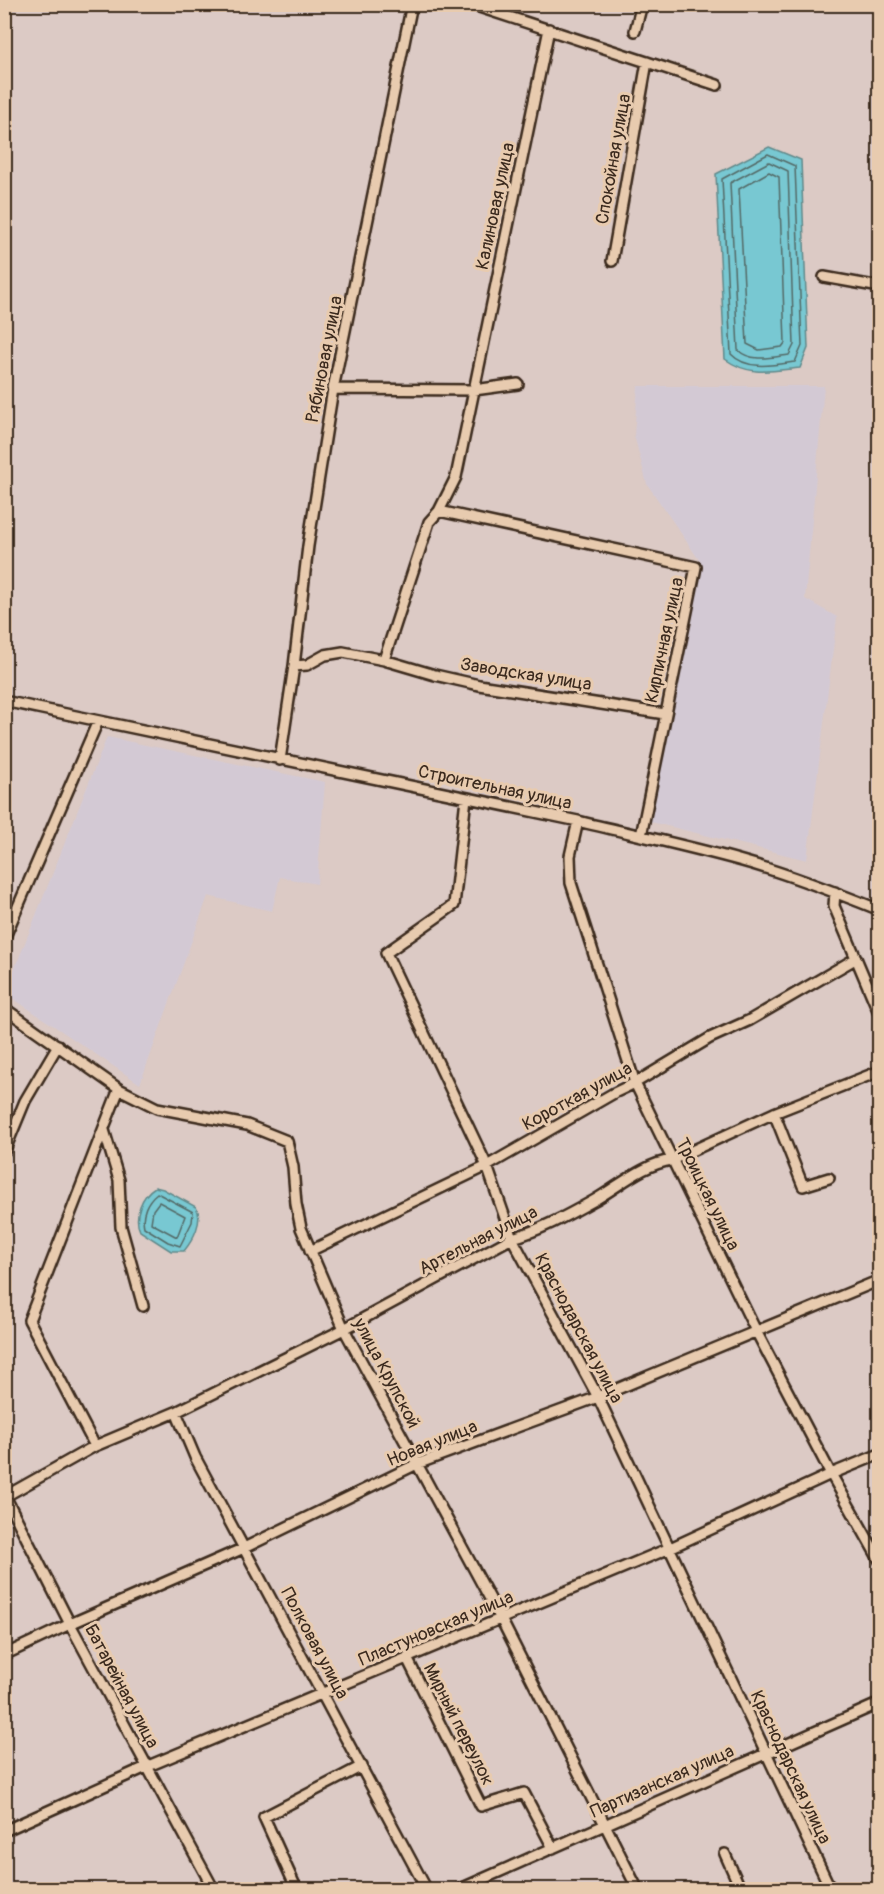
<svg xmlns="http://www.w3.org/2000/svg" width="884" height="1894" viewBox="0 0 884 1894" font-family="Pangolin,sans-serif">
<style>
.built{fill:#d3c9d4}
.water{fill:#78c8d2;stroke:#60898a;stroke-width:1.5}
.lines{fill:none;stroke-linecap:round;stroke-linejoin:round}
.shore{stroke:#536966;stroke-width:1.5}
.minor-casing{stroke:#3b2a1e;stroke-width:14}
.minor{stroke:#e8cbaf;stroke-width:9}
.labels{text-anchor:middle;stroke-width:6;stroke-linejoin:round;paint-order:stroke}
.street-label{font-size:18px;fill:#3b2a1e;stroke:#e8cbaf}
</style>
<rect width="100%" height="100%" fill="#dccac5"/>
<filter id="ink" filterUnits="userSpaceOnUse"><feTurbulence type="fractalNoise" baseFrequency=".0167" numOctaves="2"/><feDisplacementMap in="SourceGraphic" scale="12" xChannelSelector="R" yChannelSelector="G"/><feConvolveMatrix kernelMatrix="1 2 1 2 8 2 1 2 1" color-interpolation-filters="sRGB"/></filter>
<g filter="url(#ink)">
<path class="built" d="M638,386H824L805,599L837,617L807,860L647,821L700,561L647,484L634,435Z
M107,737L325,782L317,884L280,877L272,911L208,896L140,1084L5,993Z"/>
<path class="water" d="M769,147L801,160L808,348L800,368C771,371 750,377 725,359L716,174Z
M155,1187L163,1189L196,1207C204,1220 193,1240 184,1251H171L140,1231C133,1216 142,1195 155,1187Z"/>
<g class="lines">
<path class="shore" d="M768,154L795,166L802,346L795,362C774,365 747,371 731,354L722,179Z
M769,162L788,171L794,345L789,355C773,357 751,363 738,350L730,183Z
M769,172L779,177L785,343L782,347L759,350L747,344L739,189Z
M157,1193L193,1212L192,1222L180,1246L168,1242L144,1227C141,1214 147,1201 157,1193Z
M159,1202L185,1216L177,1237L151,1223L153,1210Z"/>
<g class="minor-casing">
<path id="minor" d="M470,4L717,85
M635,31L642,4
M612,261L647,62
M824,277L880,287
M333,389L474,390L518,384
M439,511L696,567L641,836
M384,660L429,522L439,511L456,477L549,29
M294,666L307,665L325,655L343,652L384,660L435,675L479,685L665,714
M4,701L578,821C632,834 688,846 742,861C789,874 835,892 880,910
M280,760L294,666L308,546L333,389L412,4
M466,798L454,905L386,953L487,1166L512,1238L598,1397L831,1890
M578,821L570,856L571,883L635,1083L756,1331L831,1474L880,1561
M835,892L834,906L880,1015
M4,939L98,721
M4,1008L119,1089L157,1108L247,1125L287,1141L293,1167L296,1204L301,1228L344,1329L501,1619L638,1890
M774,1113L803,1186L829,1178
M104,1130L119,1180L121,1227L143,1306
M4,1152L25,1101L58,1045
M310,1251L487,1166L614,1093L635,1083L710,1038L750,1020L855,959
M176,1412L195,1457L427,1890
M95,1446L29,1320L119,1089
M5,1496L70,1624L214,1890
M4,1497L95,1446L176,1412L344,1329L512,1238C539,1231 568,1215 593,1201C618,1187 643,1164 672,1160L774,1113L880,1071
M4,1655L70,1624L244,1548L417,1464L598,1397L880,1280
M407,1658L481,1806L524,1793L553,1848
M4,1831L146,1767L670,1548L831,1474L880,1454
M725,1854L741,1890
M297,1890L264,1817L362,1766
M458,1890L880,1703"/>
</g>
<use href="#minor" class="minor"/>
</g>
</g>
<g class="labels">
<g class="street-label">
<text transform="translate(613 159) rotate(-80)" y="6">Спокойная улица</text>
<text transform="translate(495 206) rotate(-78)" y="6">Калиновая улица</text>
<text transform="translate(324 359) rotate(-79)" y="6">Рябиновая улица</text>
<text transform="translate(664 640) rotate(-78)" y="6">Кирпичная улица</text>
<text transform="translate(526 674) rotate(9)" y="6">Заводская улица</text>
<text transform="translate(495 787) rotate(12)" y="6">Строительная улица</text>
<text transform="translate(577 1096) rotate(-29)" y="6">Короткая улица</text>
<text transform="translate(708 1194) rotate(64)" y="6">Троицкая улица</text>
<text transform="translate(478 1240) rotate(-27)" y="6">Артельная улица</text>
<text transform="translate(579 1328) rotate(62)" y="6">Краснодарская улица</text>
<text transform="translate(387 1373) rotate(62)" y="6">улица Крупской</text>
<text transform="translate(432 1443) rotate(-22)" y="6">Новая улица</text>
<text transform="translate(436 1628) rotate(-23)" y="6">Пластуновская улица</text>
<text transform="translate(315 1643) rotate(62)" y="6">Полковая улица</text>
<text transform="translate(122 1686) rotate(62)" y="6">Батарейная улица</text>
<text transform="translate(459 1724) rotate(63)" y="6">Мирный переулок</text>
<text transform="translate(791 1767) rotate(65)" y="6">Краснодарская улица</text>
<text transform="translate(662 1781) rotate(-24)" y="6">Партизанская улица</text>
</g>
</g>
<rect width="884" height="1894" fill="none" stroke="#e8cbaf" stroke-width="24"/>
<rect x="12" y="12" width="860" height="1870" fill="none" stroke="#3b2a1e" stroke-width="2" filter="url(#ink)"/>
</svg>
